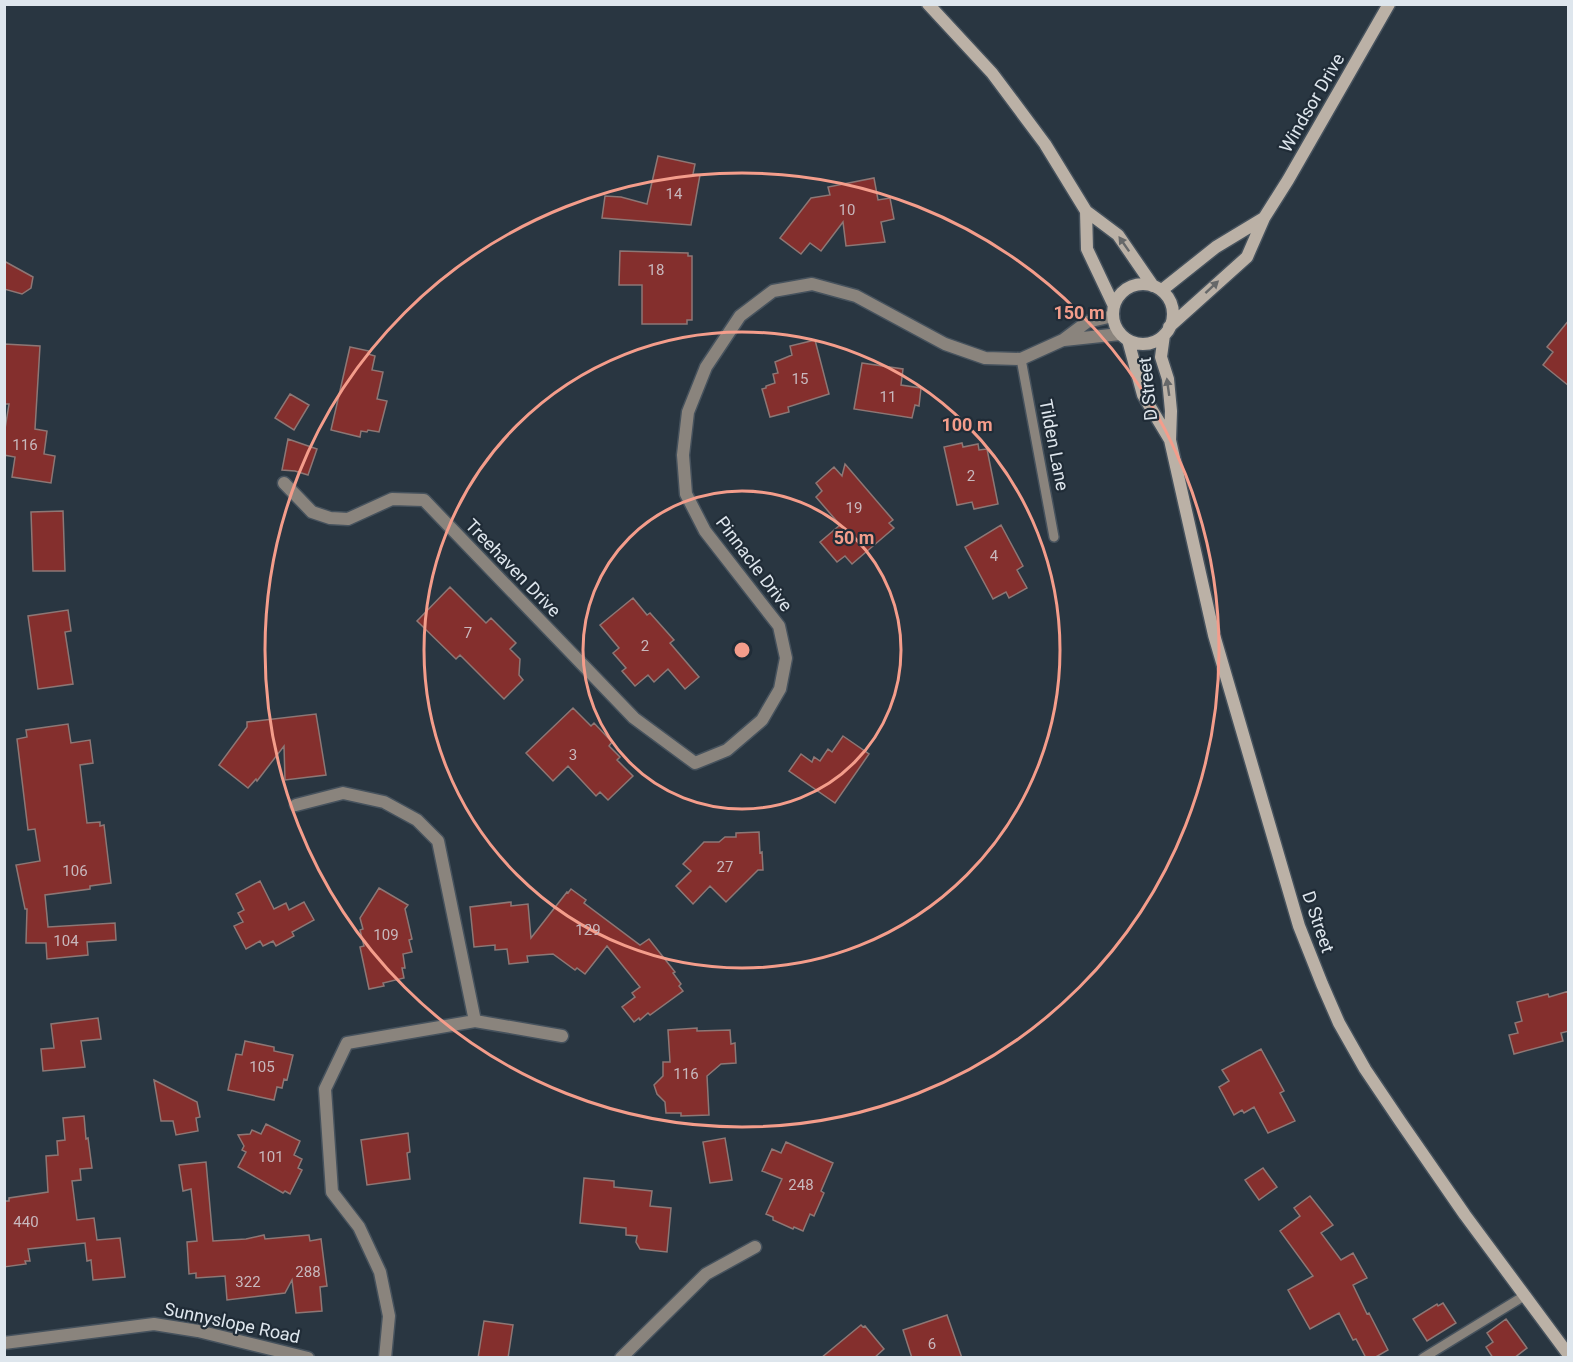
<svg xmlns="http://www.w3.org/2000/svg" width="1573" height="1362" viewBox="0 0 1573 1362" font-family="Roboto,sans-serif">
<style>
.building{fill:#842f2d;stroke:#8d7775;stroke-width:1.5}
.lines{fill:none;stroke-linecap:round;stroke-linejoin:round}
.lane-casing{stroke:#46525d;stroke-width:12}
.street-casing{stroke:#46525d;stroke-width:15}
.secondary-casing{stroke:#46525d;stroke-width:15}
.lane{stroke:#8a847d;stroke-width:9}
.street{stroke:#8a847d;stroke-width:12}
.secondary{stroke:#bbb1a6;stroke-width:12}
.oneway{fill:#666869}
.ring{fill:none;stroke:#f49d8b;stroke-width:3}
.labels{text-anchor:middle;stroke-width:4.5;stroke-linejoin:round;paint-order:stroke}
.number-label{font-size:15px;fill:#c8b8bd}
.street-label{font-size:18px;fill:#dee6ed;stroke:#202c37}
.centre{fill:#f49d8b;stroke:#202c37;stroke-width:3}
.ring-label{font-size:18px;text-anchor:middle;font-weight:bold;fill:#f49d8b;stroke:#202c37;stroke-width:4.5;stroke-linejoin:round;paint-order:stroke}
</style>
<rect width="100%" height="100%" fill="#293641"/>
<path class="building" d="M658,156L695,164L693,174L700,175L691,225L602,218L605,196L621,197L647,204Z
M874,178L878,200L890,198L894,219L881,222L885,242L846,246L843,222L821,251L810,243L801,254L780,238L811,198L830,195L828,187Z
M620,251L688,253V256H692V320H687V324H642V285H619Z
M4,261L33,277L31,288L22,294L4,289Z
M1569,320V386L1543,365L1553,352L1547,347Z
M815,340L829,394L788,407L789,412L770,417L762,389L766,388V386L775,383L773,374L778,373L775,362L792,355L790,346Z
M4,344L40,346L35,429L47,431L44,454L55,456L51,483L12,477L15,457L4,455V435L9,404H4Z
M350,347L369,351L368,354L375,356L372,370L383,372L377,399L387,401L379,432L368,430L367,432L361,431L360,437L331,430Z
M862,363L903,369L901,385L921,388L919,406L915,405L912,418L854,409Z
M290,394L309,405L294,430L275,418Z
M288,439L317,449L308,475L295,471L282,470Z
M962,443L963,447L978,444L979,450L987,449L998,504L974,509L972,502L957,505L944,447Z
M845,464L893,520L889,523L894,528L852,564L845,556L837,562L820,542L840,525L816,497L822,491L816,483L834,467L842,476Z
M63,511L65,571H33L31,512Z
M1001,525L1023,566L1017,570L1027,588L1009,598L1006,592L993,599L965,547Z
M450,587L486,623L491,618L516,643L510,649L520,659L519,675L523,680L504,699L460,655L456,659L417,621Z
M633,598L647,615L650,613L674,640L670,643L699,677L685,689L668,669L654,682L648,675L635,686L622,671L626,668L613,653L619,648L600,625Z
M68,610L71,631L65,632L73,684L38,689L28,616Z
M573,708L591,726L594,723L612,742L609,746L620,757L617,760L633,776L608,800L600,792L596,796L568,766L553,781L526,753Z
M316,714L326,775L285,780L284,746L257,781L256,779L248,788L219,765L247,727V722Z
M68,724L71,743L90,740L93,763L80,765L87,823L100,822V826L104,825L111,883L90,886V889L45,895L48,927L115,923L116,940L87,942L88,955L47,959L46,943H26L27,909H25L16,865L40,861L35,829L28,830L17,739L27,737L26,730Z
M843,736L869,754L835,803L789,771L801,754L812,762L814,757L820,761L828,749L832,752Z
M759,832L760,853L762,852L763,870H758L726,902L710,886L693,904L676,886L691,871L683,864L704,842H719L725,837H736V833Z
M260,881L274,909L286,903L289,910L304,902L314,920L292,932L294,936L276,946L273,941L263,946L260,941L246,949L234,926L243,922L238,913L244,910L236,894Z
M379,888L408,905L405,909L412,939L409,940L412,952L403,954L405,968H402L404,978L383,983L384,986L369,989L360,947L364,946L360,930L363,929L360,918Z
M571,889L586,900L584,903L640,945L649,939L675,972L673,973L681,984L679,986L683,991L650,1015L648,1013L640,1020L639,1018L634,1022L622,1007L635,997L632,993L640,987L607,946L585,974L577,968L575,970L553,954L527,956L528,962L509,964L507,949L495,950V945L474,947L470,907L511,902V906L528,904L531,938L567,892L568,893Z
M1569,991V1031L1561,1033L1563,1041L1514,1054L1509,1035L1518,1033L1515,1023L1522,1021L1517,1002L1548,994L1549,997Z
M98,1018L101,1039L81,1041L85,1067L43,1071L41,1049L54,1048L51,1024Z
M697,1028V1031L730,1030L731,1044L735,1043L736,1063L721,1064L707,1076L709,1115L681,1116V1113H666L665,1102L657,1094L654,1085L663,1076V1062H670L668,1030Z
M245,1041L274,1047V1051L293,1055L287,1080L284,1079L282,1088L277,1087L274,1100L228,1090L236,1054L242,1055Z
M1261,1049L1284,1091L1280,1093L1295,1121L1268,1133L1254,1107L1244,1113L1242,1110L1234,1115L1219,1087L1229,1081L1222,1070Z
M154,1080L197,1102L200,1117L196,1118L198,1131L176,1135L173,1121H161Z
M84,1116L86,1139L88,1138L92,1168L80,1169L81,1180L72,1181L77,1220L94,1218L97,1240L120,1238L125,1277L93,1280L91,1260L87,1261L85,1243L28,1249L30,1261H25L26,1264L4,1267V1201H9V1198L48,1192L46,1156L58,1155L57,1141L65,1140L63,1118Z
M266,1124L300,1141L294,1155L302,1159L298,1168L302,1170L290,1194L285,1191L283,1193L238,1167L246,1152L242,1150L244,1146L238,1135L250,1134L252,1130L261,1134Z
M408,1133L410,1152L407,1153L410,1179L367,1185L361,1140Z
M725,1138L732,1180L710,1183L703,1142Z
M786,1142L833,1163L821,1191L824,1193L814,1216L810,1214L803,1231L794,1227L793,1229L773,1220V1217L766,1214L782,1179L762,1171L772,1149L781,1153Z
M206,1162L213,1241L246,1239L264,1235L265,1239L309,1235L310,1241L321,1239L327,1286L320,1287L322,1311L296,1313L292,1280L285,1293L227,1300L225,1276L196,1278V1273L189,1274L187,1242L197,1241L191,1189L183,1191L179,1165Z
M1263,1168L1277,1187L1259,1200L1245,1180Z
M584,1178L614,1181V1187L652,1191L650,1206L671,1208L667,1252L640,1249L636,1242L637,1236L626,1235V1228L580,1223Z
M1310,1196L1333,1225L1321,1233L1341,1260L1353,1253L1367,1278L1353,1285L1367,1314L1369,1313L1388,1350L1374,1358H1366L1356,1339L1353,1340L1339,1313L1310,1329L1288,1290L1313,1276L1280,1231L1300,1216L1294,1208Z
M1443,1303L1456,1323L1427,1341L1413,1319L1437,1304L1438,1306Z
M947,1315L962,1358H912L903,1330Z
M1506,1319L1527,1348L1514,1358H1493L1486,1347L1493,1342L1487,1333Z
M484,1321L513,1325L508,1358H478Z
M861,1325L863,1327L865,1326L884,1349L874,1358H821Z"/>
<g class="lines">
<g class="lane-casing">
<path id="lane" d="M1021,359L1054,537
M1423,1358L1524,1296"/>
</g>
<g class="street-casing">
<path id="street" d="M1064,340L1120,334
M284,483L312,512L330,518L348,519L392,499L424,500L634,718L695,763L727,750L762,720L780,689L786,658L779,626L705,531L686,494L683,455L688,412L706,367L740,316L773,291L812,284L856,296L945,344L985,358L1021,359L1063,340L1087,322L1113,316
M296,805L343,793L384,802L417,820L438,841L475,1021
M4,1343L154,1324L198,1331L308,1358
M385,1358L389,1316L380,1272L359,1227L332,1192L325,1089L347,1043L475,1021L562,1036
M621,1358L706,1274L755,1247"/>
</g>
<g class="secondary-casing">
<path id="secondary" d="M928,4L992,73L1045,144L1086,211L1118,235L1153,286
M1086,211L1087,249L1114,306
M1113 314a30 30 0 1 1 60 0a30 30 0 1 1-60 0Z
M1162,290L1216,247L1264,218
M1169,327L1247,257L1264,218L1288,180L1389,4
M1164,335L1161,357L1168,379L1171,411L1170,440L1214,635L1299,926L1322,984L1339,1023L1365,1069L1400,1121L1465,1215L1568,1354
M1128,340L1143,395L1170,440"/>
</g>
<use href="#lane" class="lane"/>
<use href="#street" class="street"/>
<use href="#secondary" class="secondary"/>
</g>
<defs><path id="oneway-solid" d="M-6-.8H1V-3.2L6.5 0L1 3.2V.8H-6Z" transform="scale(1.5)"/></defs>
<g class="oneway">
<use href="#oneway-solid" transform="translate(1124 244) rotate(-125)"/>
<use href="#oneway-solid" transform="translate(1212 287) rotate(-43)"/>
<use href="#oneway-solid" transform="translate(1168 387) rotate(-98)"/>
</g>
<g class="ring">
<circle cx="742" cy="650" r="159"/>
<circle cx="742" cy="650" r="318"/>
<circle cx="742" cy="650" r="477"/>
</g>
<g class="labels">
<g class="number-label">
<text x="674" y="199">14</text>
<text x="847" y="215">10</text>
<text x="656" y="275">18</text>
<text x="800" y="384">15</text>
<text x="888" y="402">11</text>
<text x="25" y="450">116</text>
<text x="971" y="481">2</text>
<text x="854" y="513">19</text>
<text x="994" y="561">4</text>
<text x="468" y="638">7</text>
<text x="645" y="651">2</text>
<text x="573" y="760">3</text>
<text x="725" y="872">27</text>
<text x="75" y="876">106</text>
<text x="588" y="935">129</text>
<text x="386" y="940">109</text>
<text x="66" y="946">104</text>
<text x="262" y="1072">105</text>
<text x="686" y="1079">116</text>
<text x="271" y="1162">101</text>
<text x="801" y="1190">248</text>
<text x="26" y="1227">440</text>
<text x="308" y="1277">288</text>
<text x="248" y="1287">322</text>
<text x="932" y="1349">6</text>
</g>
<g class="street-label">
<text transform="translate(1312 103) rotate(-60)" y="6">Windsor Drive</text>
<text transform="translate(1148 389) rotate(-96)" y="6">D Street</text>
<text transform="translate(1054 445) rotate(79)" y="6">Tilden Lane</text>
<text transform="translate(754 564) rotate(53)" y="6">Pinnacle Drive</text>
<text transform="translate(513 568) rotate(46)" y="6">Treehaven Drive</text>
<text transform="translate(1318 922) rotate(71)" y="6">D Street</text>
<text transform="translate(232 1323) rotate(12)" y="6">Sunnyslope Road</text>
</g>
</g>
<circle cx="742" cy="650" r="9" class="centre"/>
<g class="ring-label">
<text x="1079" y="319">150 m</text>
<text x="967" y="431">100 m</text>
<text x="854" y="544">50 m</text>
</g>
<rect width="1573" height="1362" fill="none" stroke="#dee6ed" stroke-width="12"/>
</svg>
